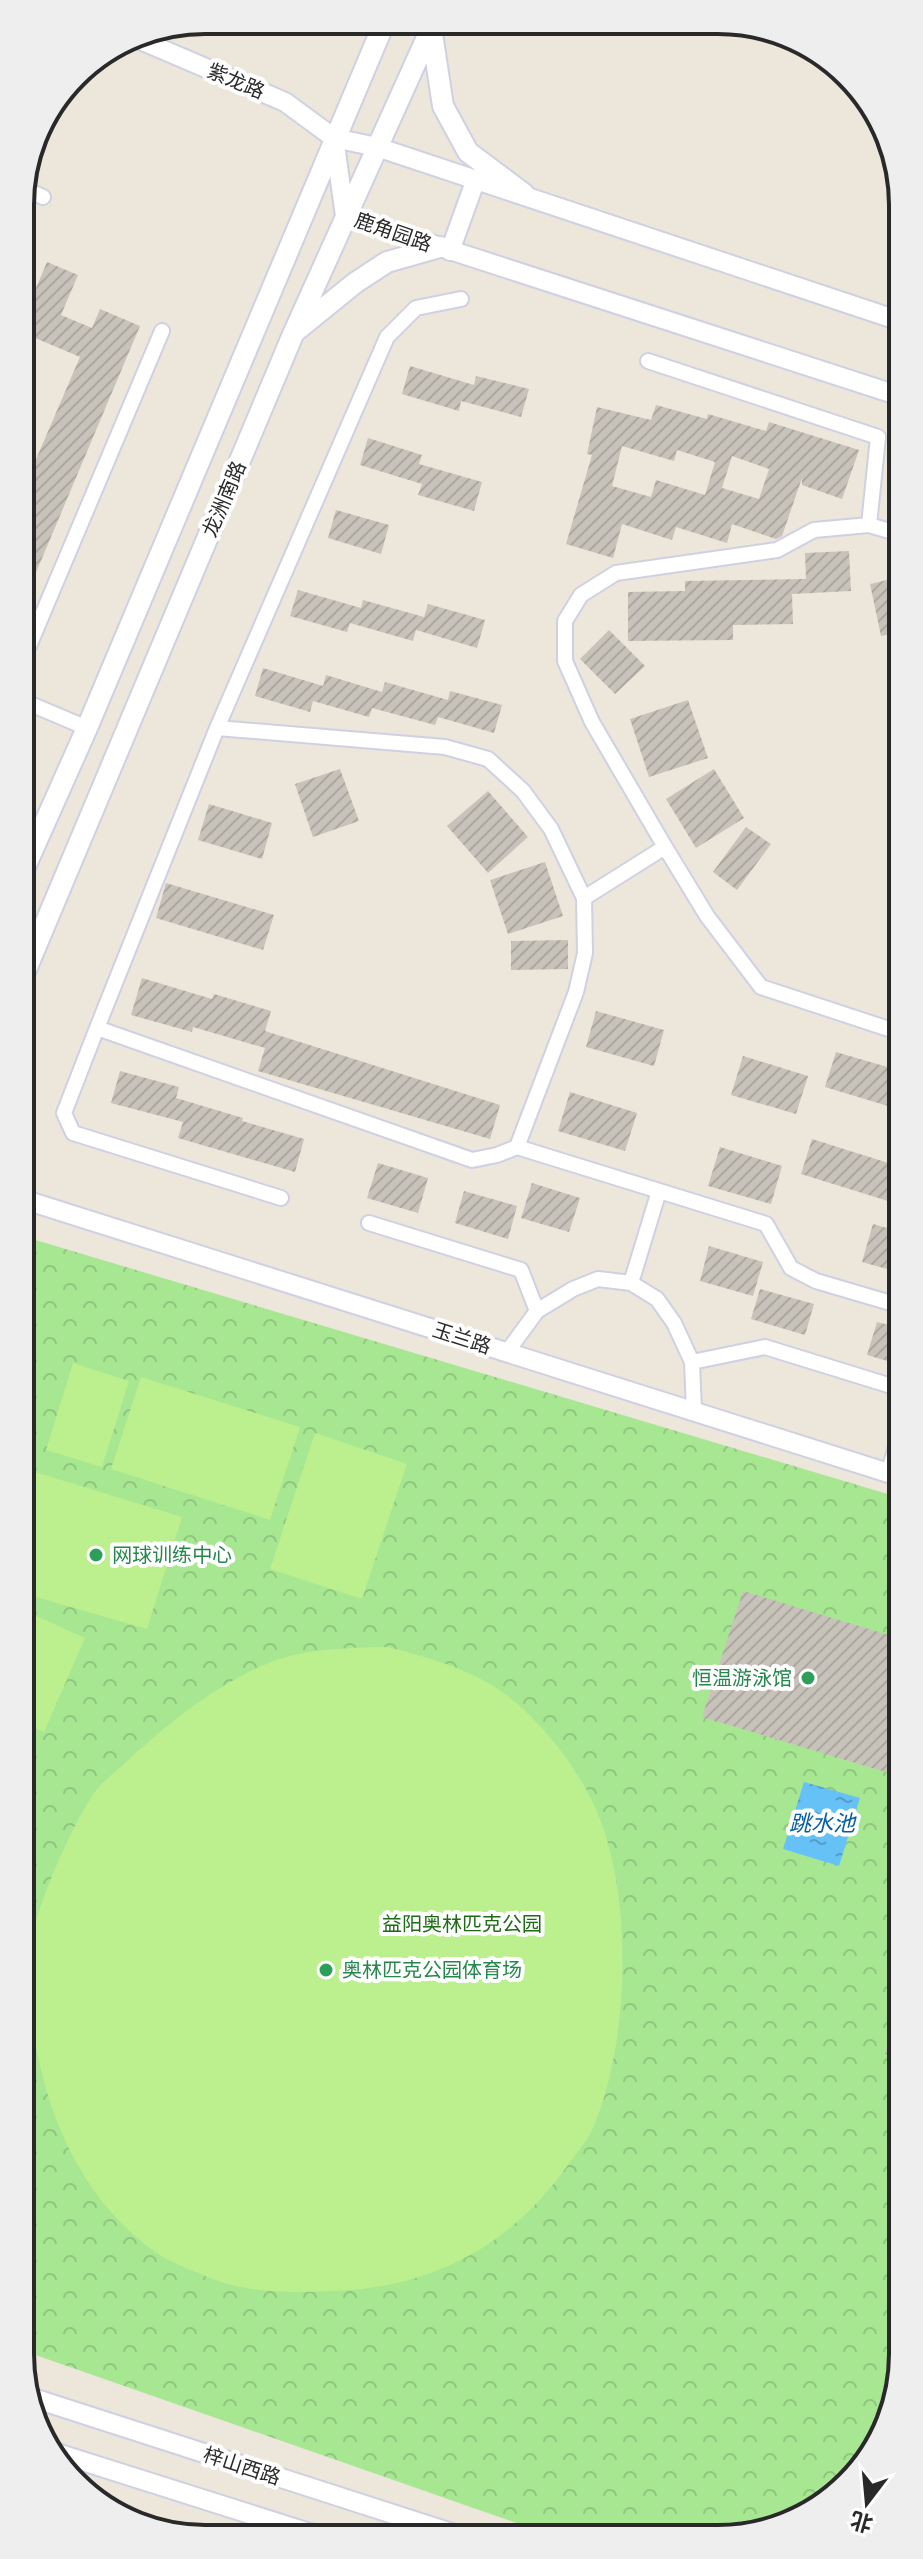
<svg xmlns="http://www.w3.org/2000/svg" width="923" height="2559" viewBox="0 0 923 2559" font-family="Raleway,'Noto Sans SC',sans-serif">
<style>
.park{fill:url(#park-crowns)}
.pitch{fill:#bcef8d}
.water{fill:url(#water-ripples)}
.building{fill:url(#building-hatch);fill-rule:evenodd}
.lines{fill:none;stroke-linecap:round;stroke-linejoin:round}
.minor-casing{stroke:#cfd1e3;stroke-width:18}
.tertiary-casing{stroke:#cfd1e3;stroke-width:22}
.secondary-casing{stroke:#cfd1e3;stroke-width:24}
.minor{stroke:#fff;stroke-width:14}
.tertiary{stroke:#fff;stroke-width:18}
.secondary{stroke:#fff;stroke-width:20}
.leisure-dot{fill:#2e9e5b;stroke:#fff;stroke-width:3}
.labels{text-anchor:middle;stroke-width:8;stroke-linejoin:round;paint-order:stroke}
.street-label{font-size:20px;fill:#292929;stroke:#fff}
.leisure-label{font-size:20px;fill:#27864d;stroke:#fff;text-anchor:start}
.park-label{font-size:20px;fill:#1e6b15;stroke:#fff}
.water-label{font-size:22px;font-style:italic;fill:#045ca2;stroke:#fff}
.rim{fill:none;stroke:#292929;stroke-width:4}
</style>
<defs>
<pattern id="park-crowns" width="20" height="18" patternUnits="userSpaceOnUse" patternTransform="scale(2)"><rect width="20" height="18" fill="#a7e792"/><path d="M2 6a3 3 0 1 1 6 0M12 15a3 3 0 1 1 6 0" fill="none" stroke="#90c67e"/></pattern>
<pattern id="water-ripples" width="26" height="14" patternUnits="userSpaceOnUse" patternTransform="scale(2)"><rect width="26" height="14" fill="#65c1f6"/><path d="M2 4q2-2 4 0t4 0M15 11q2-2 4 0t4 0" fill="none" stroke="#539dc7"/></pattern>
<pattern id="building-hatch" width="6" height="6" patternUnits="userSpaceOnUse" patternTransform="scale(2)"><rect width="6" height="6" fill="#c8c3ba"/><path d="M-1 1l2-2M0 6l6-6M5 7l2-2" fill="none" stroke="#aca8a0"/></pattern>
</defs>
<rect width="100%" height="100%" fill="#ede6da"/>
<path class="park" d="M22,1236L901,1498L903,2366L857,2476L755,2535H551L24,2351Z"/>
<path class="pitch" d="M73,1363L129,1381L102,1467L46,1450Z
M141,1377L300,1427L270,1520L111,1469Z
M315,1433L407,1464L362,1599L270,1569Z
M22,1468L182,1517L147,1629L22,1593Z
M23,1610L85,1638L44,1732L23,1723Z
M388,1647C426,1657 464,1667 498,1689C539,1716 583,1773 600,1819C633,1905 629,2044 593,2128C587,2142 574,2156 565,2169C508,2248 428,2289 330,2291C288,2293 244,2293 205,2276C190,2269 173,2264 160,2255C99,2215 61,2148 43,2078C32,2033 25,1988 31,1942C37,1905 74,1819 97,1789C105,1779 117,1771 126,1762C170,1722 215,1685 271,1662C307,1648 350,1648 388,1647Z"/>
<path class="water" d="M804,1782L860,1798L839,1866L783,1849Z"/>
<path class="building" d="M47,262L78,275L61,315L92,328L100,309L140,326L21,608V459L34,464L80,357L21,332V298L30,302Z
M410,366L474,385L476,376L529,389L521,417L461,401L459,411L402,394Z
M656,405L707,419L708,414L766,431L769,422L859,450L842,499L802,485V478L782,536L776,539L732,524L727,543L676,527L672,540L622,524L613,558L566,544L592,455L587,454L597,407L651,420ZM622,446L674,461L677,450L715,462L705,495L656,480L651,497L612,486ZM732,456L769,469L759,499L722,488Z
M368,438L422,455L419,464L482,482L474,511L418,495L422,484L360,465Z
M336,510L389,525L381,554L328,538Z
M849,551L851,591L792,594L793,624L733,625V640L628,641V592L685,591V581L806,579L805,553Z
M900,577V632L881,636L870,584Z
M298,590L361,608L363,600L424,617L428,604L485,620L477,648L416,630L413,641L350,623L347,632L290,616Z
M609,630L645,666L615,694L580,659Z
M263,668L323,686L326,675L382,692L385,682L448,700L450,691L502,705L494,733L438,717L435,725L372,708L369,717L313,701L310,712L255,696Z
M688,700L708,758L649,777L630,719Z
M340,769L359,821L313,837L295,784Z
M714,769L744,818L696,848L666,799Z
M488,791L528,837L488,873L447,826Z
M209,804L272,823L262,859L198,840Z
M746,827L771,844L737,890L713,872Z
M545,862L563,916L508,934L490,880Z
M166,883L274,915L263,950L156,918Z
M568,940V969L511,970V941Z
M142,978L212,999L214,994L271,1011L265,1031L500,1105L490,1139L258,1071L265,1048L193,1027L192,1032L131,1015Z
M596,1011L664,1030L654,1066L586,1047Z
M836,1052L901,1071V1110L825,1087Z
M743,1056L808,1076L796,1114L731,1095Z
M120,1071L179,1087L176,1098L243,1118L242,1121L304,1139L295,1172L178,1138L183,1122L111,1103Z
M570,1092L637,1113L625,1151L558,1131Z
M812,1139L898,1166L888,1201L801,1174Z
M720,1147L782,1166L771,1204L708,1186Z
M378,1163L428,1178L418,1213L367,1198Z
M532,1183L580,1198L569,1232L521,1218Z
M464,1191L517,1206L508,1239L455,1223Z
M873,1224L901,1232V1273L862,1262Z
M709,1246L763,1262L753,1296L700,1281Z
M760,1289L814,1304L805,1335L751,1319Z
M877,1322L901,1328V1365L867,1355Z
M743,1591L902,1639V1777L702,1717Z
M898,2011H902V2059L885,2054Z"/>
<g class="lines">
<g class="minor-casing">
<path id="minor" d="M22,188L43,197
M648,361L878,437L869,525
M21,665L162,331
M21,700L87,728
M217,728L387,337L416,308L461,299
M665,847L592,722L565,661V621L581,595L616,573L777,550L814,530L869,525L900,534
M97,1028L217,728L445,747L488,759L523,791L551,829L584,898
M901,1033L761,987L707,916L665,847L584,898L585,953L576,992L517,1147L766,1224L791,1268L816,1281L901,1306
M281,1198L73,1133L64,1113L97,1028L472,1160L497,1155L517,1147
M369,1223L521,1270L537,1311
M631,1283L659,1191
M507,1352L537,1311L573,1289L598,1279L631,1283L657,1299L674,1323L692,1362L694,1411
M692,1362L765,1347L901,1389
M888,1473L901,1431"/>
</g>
<g class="tertiary-casing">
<path id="tertiary" d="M131,36L285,102L334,138L377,147L900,321
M334,138L345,216L900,396
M450,251L476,179
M22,1199L901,1477
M27,2396L458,2535
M57,2453L316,2535"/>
</g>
<g class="secondary-casing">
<path id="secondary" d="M431,27L443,106L468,152L524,194
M297,330L355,283L387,262L440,247
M21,876L87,728L385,21
M22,979L294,332L434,22"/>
</g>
<use href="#minor" class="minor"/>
<use href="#tertiary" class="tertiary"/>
<use href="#secondary" class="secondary"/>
</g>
<g class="leisure-dot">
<circle cx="96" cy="1555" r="8"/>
<circle cx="808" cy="1678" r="8"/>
<circle cx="326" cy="1970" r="8"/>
</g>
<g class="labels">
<g class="street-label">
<text transform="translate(236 81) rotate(23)" y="7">紫龙路</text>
<text transform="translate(393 232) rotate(19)" y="7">鹿角园路</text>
<text transform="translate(224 499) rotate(-67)" y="7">龙洲南路</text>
<text transform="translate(462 1338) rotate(18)" y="7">玉兰路</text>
<text transform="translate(242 2466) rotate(18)" y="7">梓山西路</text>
</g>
<g class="leisure-label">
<text x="112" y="1562">网球训练中心</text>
<text x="792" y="1685" text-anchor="end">恒温游泳馆</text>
<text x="342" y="1977">奥林匹克公园体育场</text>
</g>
<g class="park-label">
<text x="462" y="1931">益阳奥林匹克公园</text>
</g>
<g class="water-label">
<text x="822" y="1831">跳水池</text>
</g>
</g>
<path d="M0 0H923V2559H0ZM205 34H718A171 171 0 0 1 889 205V2354A171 171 0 0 1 718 2525H205A171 171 0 0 1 34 2354V205A171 171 0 0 1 205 34Z" fill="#eee" fill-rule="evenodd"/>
<path class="rim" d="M205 34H718A171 171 0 0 1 889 205V2354A171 171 0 0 1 718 2525H205A171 171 0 0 1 34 2354V205A171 171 0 0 1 205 34Z"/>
<g transform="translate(867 2503) rotate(196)" stroke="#ffffff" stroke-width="6" paint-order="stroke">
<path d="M0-6L14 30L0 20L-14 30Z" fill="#292929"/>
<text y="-12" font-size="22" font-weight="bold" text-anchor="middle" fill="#292929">北</text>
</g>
</svg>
